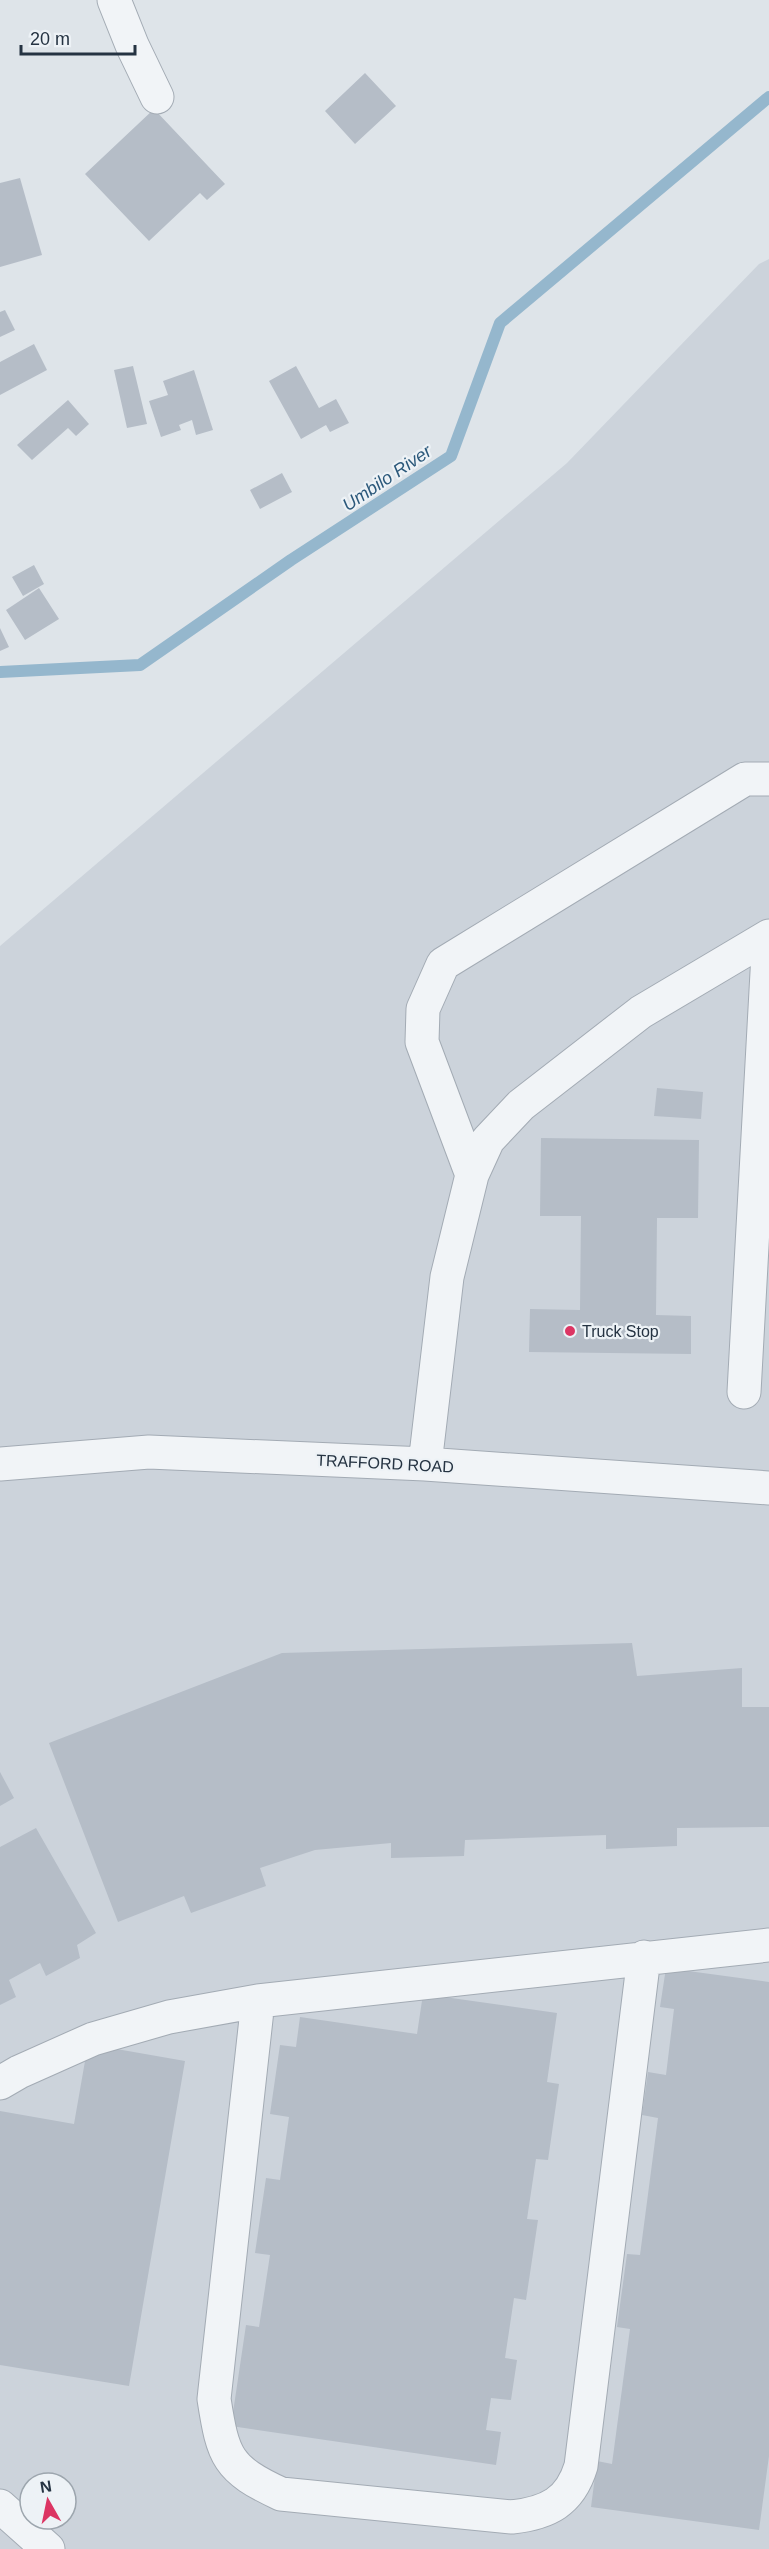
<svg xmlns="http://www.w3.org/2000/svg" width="769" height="2549" viewBox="0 0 769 2549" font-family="Arial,sans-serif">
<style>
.built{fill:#ccd3db;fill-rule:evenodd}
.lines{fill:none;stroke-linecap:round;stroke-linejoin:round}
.stream{stroke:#95b7cd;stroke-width:12}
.building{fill:#b5bdc7}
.minor-casing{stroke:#a3abb4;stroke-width:35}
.minor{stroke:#f1f4f7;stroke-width:33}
.poi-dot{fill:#dc3563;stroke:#edf2f6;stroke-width:2}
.labels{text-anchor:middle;stroke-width:4.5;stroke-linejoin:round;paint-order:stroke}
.poi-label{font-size:16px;fill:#253342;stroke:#edf2f6;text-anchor:start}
.street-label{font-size:16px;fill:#253342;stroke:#edf2f6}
.water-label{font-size:18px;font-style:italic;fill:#2b587a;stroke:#edf2f6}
</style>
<rect width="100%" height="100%" fill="#dee4e9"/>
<path class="built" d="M769,259V2549H0V946L567,463L759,264ZM30,2483H66V2519H30Z"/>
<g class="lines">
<path class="stream" d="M0,672L140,665L291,560L451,456L500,323L769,97"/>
</g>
<path class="building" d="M365,73L396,106L355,144L325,111Z
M154,109L225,184L207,200L200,193L149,241L85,174Z
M20,178L42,255L0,267V183Z
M5,310L15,330L0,337V312Z
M34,344L47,370L0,395V362Z
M133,366L147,424L127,428L114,370Z
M296,366L319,408L336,399L349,423L330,432L326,425L301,439L269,381Z
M194,370L213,430L196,435L192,420L179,425L181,430L161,437L149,401L168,395L163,381Z
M68,400L89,424L76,436L68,428L32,460L17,445Z
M282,473L292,492L260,509L250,490Z
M34,565L44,584L23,596L12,577Z
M39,588L59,619L25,640L6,610Z
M0,628L9,647L0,651Z
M657,1088L703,1092L701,1119L654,1116Z
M541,1138L699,1140L698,1218H657L656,1315L691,1316V1354L529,1352L530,1309L580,1310L581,1216H540Z
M632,1643L637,1676L742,1668V1707H769V1827L677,1828V1846L606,1849V1835L465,1840L464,1856L391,1858V1843L315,1850L260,1868L266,1886L191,1913L184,1896L118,1922L49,1743L282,1653Z
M0,1772L14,1798L0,1806Z
M36,1828L96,1933L77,1945L80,1958L46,1976L40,1963L9,1980L16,1997L0,2005V1847Z
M666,1968L769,1982V2456L759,2530L591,2507L597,2461L612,2464L630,2329L617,2327L627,2254L640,2255L658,2118L642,2115L648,2072L666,2075L674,2009L660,2007Z
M423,1994L557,2013L547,2082L559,2084L548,2160L536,2159L527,2219L538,2220L526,2300L514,2298L505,2358L517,2360L511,2400L491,2398L486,2430L501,2432L496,2465L231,2426L246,2325L259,2327L270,2255L255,2253L266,2178L280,2180L289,2117L270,2114L280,2045L296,2047L300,2017L417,2034Z
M88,2044L185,2061L129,2386L0,2365V2111L74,2124Z"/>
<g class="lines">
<g class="minor-casing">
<path id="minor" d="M114,0L132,45L157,97
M472,1175L422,1042L423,1009L443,964L745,779H769
M744,1392L769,936
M0,1464L149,1452L425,1464L769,1488
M425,1464L447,1277L472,1175L488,1140L521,1105L641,1012L769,936
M258,2001L214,2399C223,2457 227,2469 281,2494L512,2517C548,2513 570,2502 581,2466L644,1957
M0,2083L19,2072L93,2039L169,2017L258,2001L769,1945
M0,2506L48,2549"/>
</g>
<use href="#minor" class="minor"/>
</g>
<circle class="poi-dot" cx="570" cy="1331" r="6"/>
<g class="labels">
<g class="poi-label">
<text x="582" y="1337">Truck Stop</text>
</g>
<g class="street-label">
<text transform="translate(385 1463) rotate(3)" y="6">TRAFFORD ROAD</text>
</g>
<g class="water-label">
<text transform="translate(387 478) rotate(-34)" y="6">Umbilo River</text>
</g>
</g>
<g transform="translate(48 2501) rotate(351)"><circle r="28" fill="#edf2f6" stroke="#9da6ae" stroke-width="1.5"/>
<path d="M0-4.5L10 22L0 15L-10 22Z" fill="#dc3563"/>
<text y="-9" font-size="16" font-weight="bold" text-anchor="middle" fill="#253342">N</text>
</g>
<path d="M21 45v9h114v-9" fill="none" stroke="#253342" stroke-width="3"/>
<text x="30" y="45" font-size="18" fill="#253342" stroke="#edf2f6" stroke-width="4.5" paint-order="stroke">20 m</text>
</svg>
